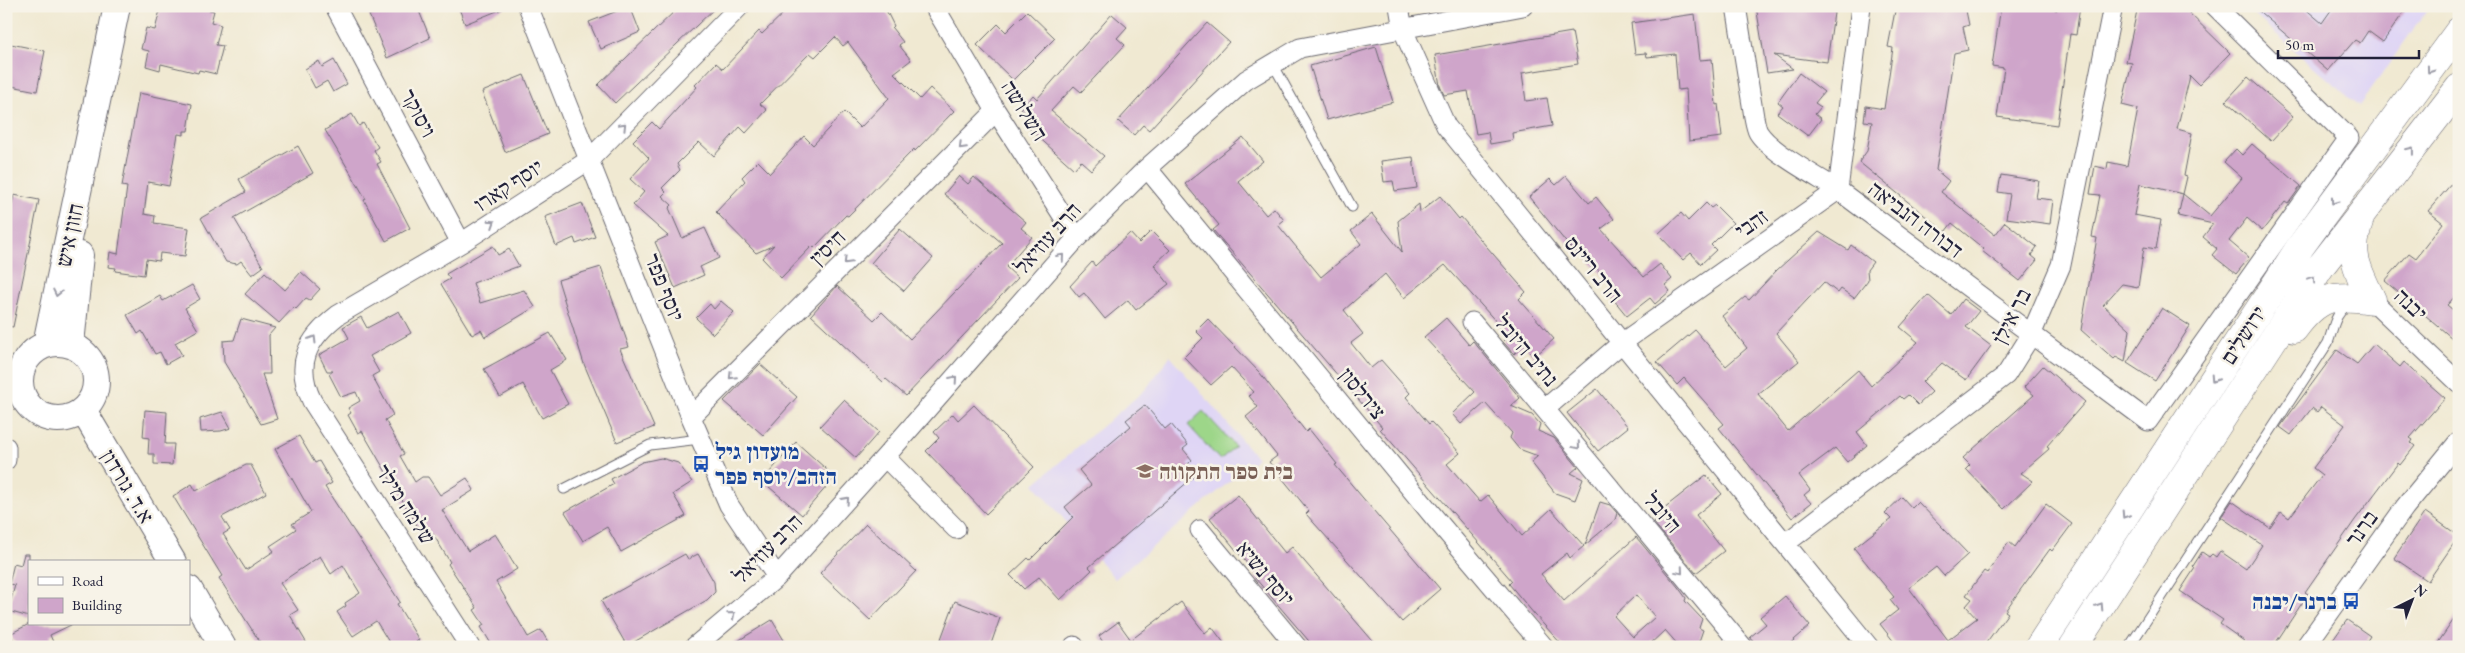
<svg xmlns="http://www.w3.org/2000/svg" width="2465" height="653" viewBox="0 0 2465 653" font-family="'EB Garamond','Frank Ruhl Libre',serif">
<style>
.built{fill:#dfd5f5}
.green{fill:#9dd689;stroke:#607c62}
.building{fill:#cfa5ca;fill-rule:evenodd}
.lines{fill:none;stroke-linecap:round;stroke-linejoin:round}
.lane-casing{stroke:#6a6870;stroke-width:11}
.street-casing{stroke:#6a6870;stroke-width:21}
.secondary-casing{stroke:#6a6870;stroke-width:28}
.highway-casing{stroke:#6a6870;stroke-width:29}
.lane{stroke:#fff;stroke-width:9}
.street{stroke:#fff;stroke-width:19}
.secondary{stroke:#fff;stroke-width:26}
.highway{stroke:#fff;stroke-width:28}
.oneway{stroke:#9c9ca7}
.labels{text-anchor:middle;stroke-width:5;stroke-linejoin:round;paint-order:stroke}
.street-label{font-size:22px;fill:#22223b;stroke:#f7f3e8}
.transit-label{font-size:22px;font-weight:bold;fill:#164399;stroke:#f7f3e8;text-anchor:start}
.education-label{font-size:22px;font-weight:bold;fill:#785e54;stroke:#f7f3e8;text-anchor:start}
</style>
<rect width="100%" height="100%" fill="#f7f3e8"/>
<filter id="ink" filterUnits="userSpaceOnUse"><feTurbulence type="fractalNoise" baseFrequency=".02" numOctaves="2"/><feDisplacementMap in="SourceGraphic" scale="10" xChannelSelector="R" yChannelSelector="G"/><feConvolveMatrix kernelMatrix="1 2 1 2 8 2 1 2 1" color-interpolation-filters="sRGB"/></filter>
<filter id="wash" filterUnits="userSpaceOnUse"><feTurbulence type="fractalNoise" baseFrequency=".0096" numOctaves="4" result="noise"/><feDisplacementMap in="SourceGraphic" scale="20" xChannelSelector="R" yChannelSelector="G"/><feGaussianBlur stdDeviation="1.12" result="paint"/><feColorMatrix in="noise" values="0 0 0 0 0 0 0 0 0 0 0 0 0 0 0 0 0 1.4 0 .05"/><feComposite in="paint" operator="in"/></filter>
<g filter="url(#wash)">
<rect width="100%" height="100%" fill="#f0e9d2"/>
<path class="built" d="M2244,6H2430L2359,106Z
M1170,356L1257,458L1115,579L1034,484L1146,389Z"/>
<path class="green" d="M1203,411L1235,446L1220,460L1188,425Z"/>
<g id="blocks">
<path class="building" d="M161,6H194L214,11L211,22L221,25L216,45L223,46L216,74L199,70L198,73L161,64L160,70L146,66L149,51L141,49L146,28L155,30Z
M389,6H417L430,38L387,58L369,15Z
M458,6H507V7L465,24Z
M630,6L640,32L601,49L589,22Z
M680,6H717L615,103L598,85Z
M791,6H884L894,26L892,28L903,42L899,45L911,60L894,73L920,99L930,88L954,111L915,151L914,149L848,216L846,215L814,248L812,246L781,278L762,258L774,245L756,253L716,212L745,181L742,177L758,161L770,173L804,136L813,145L844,112L860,128L889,98L848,42L843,46L835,37L815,57L810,53L760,104L767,110L746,133L740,127L714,156L699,142L677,164L680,170L662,188L666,192L662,196L672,205L669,208L682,238L705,228L719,258L700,267L704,275L675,288L655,242L668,236L633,205L644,192L630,179L649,158L633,141L652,122L659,129L697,87L695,85L716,63L723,69L759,31L762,34Z
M1756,6H1835L1827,62L1774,55L1793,69L1767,73Z
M1896,6H1965L1969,25L1963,27L1968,50L1954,53L1936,170L1949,181L1941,192L1995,235L2005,222L2037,247L2031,255L2037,260L2020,281L1982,251L1984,249L1952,223L1945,232L1859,162L1867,151L1872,122L1864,121L1866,106L1884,109L1893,48L1888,47Z
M2001,6H2031L2057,10L2058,6H2080L2076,35L2070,34L2057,125L1997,117L2004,68L1992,66Z
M2138,6H2182L2230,53L2199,85L2190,76L2177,129L2192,133L2184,176L2187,177L2183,194L2140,184L2134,215L2161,220L2156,249L2144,247L2138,287L2122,284L2103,305L2130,330L2125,362L2116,357L2114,359L2081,330L2097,238L2092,237L2100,195L2090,194L2095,166L2107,169L2108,162L2127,166L2138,109L2122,105L2132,63L2126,62Z
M2253,6H2302L2322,23L2334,6H2408L2383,42L2368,31L2360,43L2355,40L2328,71Z
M1027,11L1055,38L1013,80L977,45L998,24L1006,32Z
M1112,14L1127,27L1117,38L1125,45L1081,92L1074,86L1051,111L1104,156L1091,170L1081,161L1074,169L1025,125L1031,118L1021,109L1033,95L1037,99Z
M1695,14L1700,60L1712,59L1716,105L1718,104L1722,137L1689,141L1686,89L1678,90L1675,54L1647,57L1646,53L1635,54L1631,23Z
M1207,23L1229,42L1149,130L1143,125L1134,135L1118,121Z
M1572,32L1578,64L1522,73L1526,101L1547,98L1552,126L1512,133L1513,140L1490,144L1488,132L1476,134L1468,91L1444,95L1440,86L1435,55Z
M6,43L45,51L37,91L6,85Z
M1376,47L1393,102L1327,120L1310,66Z
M334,60L347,84L333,92L327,81L315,88L305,69L319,61L322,67Z
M1799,73L1824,92L1815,103L1821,107L1815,114L1821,119L1808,136L1777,113L1783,106L1778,102Z
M524,75L548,134L505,152L482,92Z
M2248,77L2293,117L2271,141L2226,101Z
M139,93L192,104L188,131H184V135L178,134L169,186L148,182L144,214L155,216L154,223L189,228L185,256L160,253L159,261L146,259L144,275L115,271L116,268L108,267L110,252L118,254L127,187L122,186Z
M352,114L359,126L363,123L378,147L374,150L381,162L377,164L410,228L386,241L364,200L366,199L325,130Z
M1243,137L1263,161L1238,181L1266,215L1274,208L1284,220L1278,225L1321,277L1361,244L1351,231L1372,214L1402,252L1398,221L1419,204L1420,212L1440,196L1459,219L1461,217L1526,292L1519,299L1554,339L1534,357L1524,345L1514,354L1503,342L1509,336L1445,265L1404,298L1385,274L1344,310L1363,334L1351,343L1371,368L1381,360L1410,393L1406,397L1429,424L1431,422L1460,453L1447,464L1480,502L1488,495L1522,536L1551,509L1584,546L1570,558L1567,553L1541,574L1564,601L1636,537L1678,587L1686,598L1685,601L1702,619L1699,628L1703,630L1697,647H1680L1665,630L1647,647H1564L1535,615L1509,584L1512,581L1380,429L1382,427L1213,230L1219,225L1185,184ZM1636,595L1655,617L1633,637L1614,616Z
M2252,144L2301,186L2288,204L2285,202L2262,231L2247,218L2229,241L2249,258L2236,274L2212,255L2217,249L2203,237L2213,224L2178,216L2183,194L2210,216L2242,178L2224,162L2236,149L2242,155Z
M298,146L313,173L234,218L263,267L252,275L241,261L237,264L226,262L201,218L246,192L239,179Z
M1413,157L1417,188L1395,191L1393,181L1384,182L1381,161Z
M2001,175L2039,181L2036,198L2053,200L2050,224L2006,218L2010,194L1998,192Z
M2459,175V292L2447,305L2459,315V344L2385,281L2409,253L2416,258L2443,223L2428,211Z
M959,176L968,184L974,177L1026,222L1021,228L1032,237L1006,267L1018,278L906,396L886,379L883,382L811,315L837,286L874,320L882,312L910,339L1002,243L944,194Z
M1566,176L1589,203L1596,197L1614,219L1601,229L1644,277L1660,264L1672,279L1665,285L1670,291L1655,304L1650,298L1627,316L1609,294L1615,289L1579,248L1574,252L1529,197L1550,179L1556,185Z
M14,195L39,200L13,327L6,326V232Z
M582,203L595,237L576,244L574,238L556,246L545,217Z
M1706,203L1711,208L1715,205L1733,223L1711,245L1716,250L1701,264L1691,253L1683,260L1658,234L1681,213L1688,221Z
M900,229L933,258L904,291L871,263Z
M1151,231L1170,250L1154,265L1169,284L1136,310L1128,300L1105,319L1084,293L1079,297L1070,286L1092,262L1095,266L1130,233L1139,243Z
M1819,232L1848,250L1851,245L1873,262L1867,270L1868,280L1854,298L1841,289L1838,293L1824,282L1776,333L1799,361L1758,394L1788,431L1858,370L1871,386L1918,342L1900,327L1928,295L1951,315L1963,299L1979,311L1966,327L1991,346L1966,380L1942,363L1922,382L1932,392L1918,405L1908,395L1903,399L1900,396L1857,432L1867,445L1847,462L1835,448L1799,475L1810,490L1804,495L1811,503L1792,518L1719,428L1724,424L1684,378L1677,385L1657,362L1695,330L1726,366L1747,348L1722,316L1745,297L1749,300L1777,270Z
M493,246L498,255L509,249L519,266L473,283L480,303L524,290L535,307L485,337L481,330L472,335L441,284L450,279L446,274Z
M601,267L629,347L620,349L654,427L617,442L584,364L558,280Z
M265,272L285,290L301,272L320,289L310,300L306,298L296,309L294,307L279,323L245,294Z
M192,285L200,299L185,308L198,330L175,343L182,355L166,364L160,352L155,354L142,331L138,334L127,315L160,296L163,301Z
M721,301L734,312L713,334L696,318L710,304L714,309Z
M2162,308L2190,326L2155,381L2127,363Z
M399,311L411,333L370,356L379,372L372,376L393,415L385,420L404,454L400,456L415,482L422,477H428L440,495L467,478L474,490L442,510L468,551L495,534L517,569L496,582L528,637L541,630L551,647H493L481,627L484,625L474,610L477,608L448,564L450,562L433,534L425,539L362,431L358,433L348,415L351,413L348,408L360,401L356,392L341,397L329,374L333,371H327L319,355L349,338L343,327L361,317L367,328Z
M1446,318L1469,345L1473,341L1520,398L1511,406L1532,415L1540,424L1538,431L1554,438L1578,467L1571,473L1583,479L1575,500L1555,493L1531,462L1538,456L1519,449L1510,438L1512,433L1485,403L1461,424L1452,414L1475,392L1424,337Z
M241,319L275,328L269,335L270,374H262L277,419L261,424L224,362L223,341L234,340Z
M1208,319L1260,373L1306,432L1309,429L1337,464L1335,465L1440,589L1402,622L1306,514L1309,511L1269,462L1277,456L1246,417L1258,407L1249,396L1254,392L1231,367L1211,385L1184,357L1203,338L1196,331Z
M550,333L567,360L550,370L568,404L542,418L523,384L500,397L484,369Z
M2374,344L2400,367L2404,362L2445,398L2410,438L2413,440L2411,443L2415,446L2400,465L2398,463L2355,520L2305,592L2308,594L2273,647H2240L2244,641L2220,624L2223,620L2180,591L2195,568L2193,566L2202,552L2209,557L2212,554L2216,557L2220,551L2246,569L2262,545L2221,517L2232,501L2270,528L2281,512L2289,518L2322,475L2313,468L2345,425L2321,407L2317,412L2312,408L2291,435L2280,427L2337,350L2357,364Z
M760,364L797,397L763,435L724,401Z
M2043,366L2085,402L2047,446L2049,449L2021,473L2033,481L2004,509L1966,469L1970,465L1963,458L2034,395L2024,387Z
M1597,389L1628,427L1598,451L1567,413Z
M844,400L879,432L856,458L820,426Z
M974,405L1034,467L986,514L926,451L939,438L934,432L953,414L958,420Z
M1145,405L1165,429L1171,424L1188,445L1183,449L1192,460L1188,464L1197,474L1089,567L1092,570L1060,600L1039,577L1024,589L1010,575L1028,558L1030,560L1073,517L1065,507L1091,485L1079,470L1131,426L1126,420Z
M145,410L167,412L165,444H174L172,465L154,464V454H148L149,438L143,437Z
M222,412L231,428L221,431L201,432L200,419Z
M299,436L315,463L319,461L332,483L325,487L400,602L397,604L419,640L407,647H392L376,621L353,636L337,612L346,606L345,603L360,593L343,565L331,574L320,556L280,583L298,610L290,615L309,647H263L219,578L222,576L173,496L192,484L196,491L246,465H251L266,493L222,517L230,530L223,534L246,570L274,551L270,546L296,529L292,524L311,512L275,449Z
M796,442L835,477L802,515L762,481Z
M661,458L678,463L692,482L673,494L686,516L621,552L607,527L583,541L565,512L614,484L611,479L642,462Z
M1706,475L1722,494L1696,515L1724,551L1696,573L1653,522L1661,515L1659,512Z
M1238,495L1285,553L1292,547L1378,647H1314L1255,578L1258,577L1210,518Z
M1902,497L1912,508L1918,502L1968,554L1944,576L1936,567L1909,588L1948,640L1977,618L1966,606L1972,599L1966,595L1984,571L1987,573L2009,542L2015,547L2046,504L2072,524L2052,551L2050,549L2005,611L2008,613L1983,647H1898L1880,624L1898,610L1890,600L1894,597L1854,548L1891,519L1885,513Z
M1600,502L1610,505L1617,513L1615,520L1585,545Z
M2425,512L2459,536L2428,581L2394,558Z
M866,524L916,571L870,620L820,573Z
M24,554H29V617L8,611L15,585L9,584L14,563L21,565Z
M685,554L688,559L698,554L714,582L715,592L707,600L627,646L601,601Z
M1785,596L1810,626L1786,647H1758L1750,637L1766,624L1760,617Z
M955,601L1000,618L990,647H938Z
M1181,602L1205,633L1212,627L1227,647H1106L1099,636L1118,622L1131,640Z
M2459,612V647H2435Z
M772,620L788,647H728Z
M2347,620L2370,636L2363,647H2328Z
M29,624H73L50,635L53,642L43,647H17L10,634Z"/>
</g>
</g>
<g filter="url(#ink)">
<use href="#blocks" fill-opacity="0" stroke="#6a6870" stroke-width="1"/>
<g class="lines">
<g class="lane-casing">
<path id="lane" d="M1273,64L1352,207
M564,489L650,445L700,439
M2129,647L2328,343C2334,327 2334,313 2350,304"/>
</g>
<g class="street-casing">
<path id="street" d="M335,6L461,243
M528,6L691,417L729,505L777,577
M934,6L996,111L1077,238
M1399,6L1403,30L1446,126L1869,647
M1736,6L1754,117C1755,122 1756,128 1758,132C1770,152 1818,177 1838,190L2148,421L2349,138L2215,6
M1147,168L1434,517L1544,647
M2372,300L2459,383
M1472,322L1743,647
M1546,408L1623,342L1838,190L1861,6
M691,417L996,111
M6,447V460
M885,457L956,529
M1200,530L1297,647
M1786,543L2006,375L2031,335L2061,265L2113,6
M1074,646V647
M470,647L312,401C294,364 307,339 338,315L461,243L589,160L740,6
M694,647L777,577L885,457L1077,238L1147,168L1246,80L1300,48L1523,6
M2305,647L2405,507L2459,441"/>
</g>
<g class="secondary-casing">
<path id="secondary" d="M20 381a38 38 0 1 1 76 0a38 38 0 1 1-76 0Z
M46,344L117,6
M71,344L80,255
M83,410L173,562
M189,589L223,647"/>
</g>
<g class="highway-casing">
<path id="highway" d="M2360,218C2348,254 2356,267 2372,300
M2294,329C2319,295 2333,294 2372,300
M2039,647L2300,247L2459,31
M2073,647L2321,266L2459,88"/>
</g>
<use href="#lane" class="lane"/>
<use href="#street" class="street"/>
<use href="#secondary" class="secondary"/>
<use href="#highway" class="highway"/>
</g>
<defs><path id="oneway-chevron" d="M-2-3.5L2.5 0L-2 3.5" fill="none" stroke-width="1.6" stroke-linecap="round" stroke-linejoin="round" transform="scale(1.25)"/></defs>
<g class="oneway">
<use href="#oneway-chevron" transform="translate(2430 70) rotate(126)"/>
<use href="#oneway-chevron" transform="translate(623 126) rotate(-46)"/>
<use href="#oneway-chevron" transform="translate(962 146) rotate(135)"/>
<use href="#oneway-chevron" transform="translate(2411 150) rotate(-52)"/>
<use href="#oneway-chevron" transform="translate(2334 201) rotate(126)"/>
<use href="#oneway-chevron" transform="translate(492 223) rotate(-33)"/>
<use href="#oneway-chevron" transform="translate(1061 257) rotate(-49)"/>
<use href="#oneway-chevron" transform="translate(847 261) rotate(135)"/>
<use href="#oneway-chevron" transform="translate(2312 279) rotate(-56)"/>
<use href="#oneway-chevron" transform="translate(57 293) rotate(102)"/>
<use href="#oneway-chevron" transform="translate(313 339) rotate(-59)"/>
<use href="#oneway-chevron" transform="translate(732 376) rotate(135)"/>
<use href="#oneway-chevron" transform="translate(954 379) rotate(-49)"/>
<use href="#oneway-chevron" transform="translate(2214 379) rotate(123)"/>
<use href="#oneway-chevron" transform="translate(1577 446) rotate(50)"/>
<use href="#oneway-chevron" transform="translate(846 500) rotate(-48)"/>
<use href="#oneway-chevron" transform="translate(2125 515) rotate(123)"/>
<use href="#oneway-chevron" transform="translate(1680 571) rotate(50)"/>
<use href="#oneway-chevron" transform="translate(2100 606) rotate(-57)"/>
<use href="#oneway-chevron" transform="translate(732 615) rotate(-40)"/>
</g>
</g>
<defs>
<g id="bus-bare" transform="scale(1.35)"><path d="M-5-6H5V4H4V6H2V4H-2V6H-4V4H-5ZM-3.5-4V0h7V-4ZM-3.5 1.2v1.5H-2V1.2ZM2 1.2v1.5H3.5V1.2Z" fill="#1a4fb4" stroke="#f7f3e8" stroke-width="2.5" paint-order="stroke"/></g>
<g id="school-bare" transform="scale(1.35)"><path d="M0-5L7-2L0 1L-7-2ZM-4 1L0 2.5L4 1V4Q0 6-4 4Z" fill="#8d6e63" stroke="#f7f3e8" stroke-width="2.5" paint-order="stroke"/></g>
</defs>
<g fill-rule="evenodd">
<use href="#bus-bare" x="701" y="464"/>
<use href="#school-bare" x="1145" y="471"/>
<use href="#bus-bare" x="2351" y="601"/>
</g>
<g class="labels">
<g class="street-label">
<text transform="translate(1025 110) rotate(58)" y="8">השלושה</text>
<text transform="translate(419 113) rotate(62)" y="8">ויסוקר</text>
<text transform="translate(508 185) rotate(-33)" y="8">יוסף קארו</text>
<text transform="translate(1916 219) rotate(37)" y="8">דבורה הנביאה</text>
<text transform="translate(1751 223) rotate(-35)" y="8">זהבי</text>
<text transform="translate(69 235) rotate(-78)" y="8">חזון איש</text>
<text transform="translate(1047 238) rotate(-48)" y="8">הרב עוזיאל</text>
<text transform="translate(827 247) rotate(-45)" y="8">חיסין</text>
<text transform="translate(1594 269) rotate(51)" y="8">הרב ריינס</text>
<text transform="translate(665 287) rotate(68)" y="8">יוסף פפר</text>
<text transform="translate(2411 304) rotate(44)" y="8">יבנה</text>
<text transform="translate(2011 316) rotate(-63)" y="8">בר אילן</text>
<text transform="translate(2243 335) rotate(-57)" y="8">ירושלים</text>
<text transform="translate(1527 350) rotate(50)" y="8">נתיב היובל</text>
<text transform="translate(1363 393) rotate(51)" y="8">צירלסון</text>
<text transform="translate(128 486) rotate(59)" y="8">א.ד. גורדון</text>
<text transform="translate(406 504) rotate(57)" y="8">שלמה מילר</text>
<text transform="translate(1663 512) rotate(50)" y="8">היובל</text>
<text transform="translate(2361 528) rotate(-54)" y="8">ברנר</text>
<text transform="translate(767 548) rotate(-45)" y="8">הרב עוזיאל</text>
<text transform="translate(1266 573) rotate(50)" y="8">יוסף נשיא</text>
</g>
<g class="transit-label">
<text x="715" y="459">מועדון גיל<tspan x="715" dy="25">הזהב/יוסף פפר</tspan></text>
<text x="2337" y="609" text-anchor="end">ברנר/יבנה</text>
</g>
<g class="education-label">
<text x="1159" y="479">בית ספר התקווה</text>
</g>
</g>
<rect width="2465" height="653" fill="none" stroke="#f7f3e8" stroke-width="25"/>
<rect x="28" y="560" width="162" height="65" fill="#f7f3e8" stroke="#a29fa3"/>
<rect x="38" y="577" width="25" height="8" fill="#ffffff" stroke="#a29fa3"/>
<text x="72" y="586" font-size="15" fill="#22223b">Road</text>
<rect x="38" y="598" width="25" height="15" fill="#cfa5ca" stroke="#a29fa3"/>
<text x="72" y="610" font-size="15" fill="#22223b">Building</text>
<g transform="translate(2412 600) rotate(42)" stroke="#f7f3e8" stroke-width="4" paint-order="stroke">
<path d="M0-4L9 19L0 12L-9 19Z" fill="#22223b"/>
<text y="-8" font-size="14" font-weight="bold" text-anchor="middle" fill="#22223b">N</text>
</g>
<path d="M2278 50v8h141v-8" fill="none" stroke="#22223b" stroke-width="2.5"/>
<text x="2285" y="50" font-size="15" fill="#22223b" stroke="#f7f3e8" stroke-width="4" paint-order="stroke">50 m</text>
</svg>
